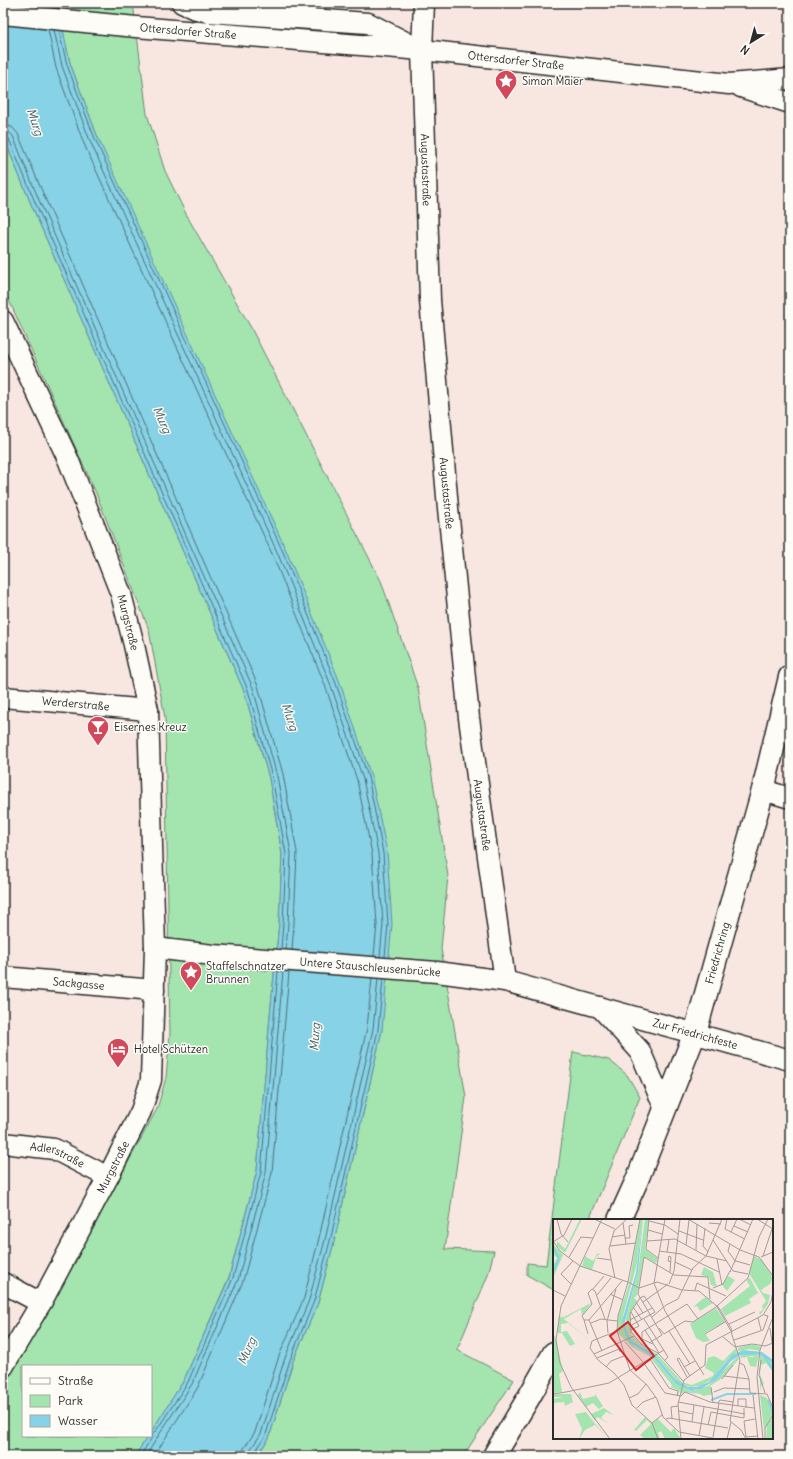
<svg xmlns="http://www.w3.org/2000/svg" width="793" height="1459" viewBox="0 0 793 1459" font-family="Delius,sans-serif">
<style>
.green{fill:#a4e5af;stroke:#68886d}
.water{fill:#87d2e6;stroke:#628f9b}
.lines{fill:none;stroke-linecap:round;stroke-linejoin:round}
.shore{stroke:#506e76;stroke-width:1}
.minor-casing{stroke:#2b2b2b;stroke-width:23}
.secondary-casing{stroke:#2b2b2b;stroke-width:25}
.minor{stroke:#fdfcf7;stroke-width:20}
.secondary{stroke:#fdfcf7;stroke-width:22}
.labels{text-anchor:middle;stroke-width:3;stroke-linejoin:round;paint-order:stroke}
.street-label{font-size:11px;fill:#2b2b2b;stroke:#fdfcf7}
.poi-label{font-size:11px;fill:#2b2b2b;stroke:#fdfcf7;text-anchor:start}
.water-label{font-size:12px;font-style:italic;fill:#475d63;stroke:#fdfcf7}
.inset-river{fill:none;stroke:#87d2e6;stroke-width:2}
.inset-road{fill:none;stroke:#a69b98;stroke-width:1}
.view{fill:#d62828;fill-opacity:0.15;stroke:#d62828;stroke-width:2}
.inset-edge{fill:none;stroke:#2b2b2b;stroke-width:2}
</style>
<rect width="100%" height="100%" fill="#f8e6e1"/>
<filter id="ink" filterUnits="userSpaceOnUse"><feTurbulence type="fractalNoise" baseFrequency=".025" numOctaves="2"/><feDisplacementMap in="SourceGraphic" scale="8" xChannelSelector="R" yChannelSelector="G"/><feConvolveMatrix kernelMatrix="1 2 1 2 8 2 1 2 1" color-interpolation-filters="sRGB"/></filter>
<g filter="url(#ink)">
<path class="green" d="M57,3H133L147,114L165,171L187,216L250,326L381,581L418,688L448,876L441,949L466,1097L445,1249L494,1251L488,1275L457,1350L514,1380L463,1456H257L269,1438L293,1361L318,1303L334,1242L382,1030L98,138L70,63Z
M3,136L31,204L244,691L269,778L282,854L279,923L270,1016L257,1171L229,1277L184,1380L151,1432V1366H23V1436H148L135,1456H3V1384L86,1240L157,1109L166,1078L170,1034L165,718L149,630L96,493L3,287Z
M573,1052L609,1060L627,1075L640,1097L589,1220H554V1290L527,1275V1263L546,1265Z"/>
<path class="water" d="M3,3H57L70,63L98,138L286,550L339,680L371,776L387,852L392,924L382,1030L334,1242L318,1303L293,1361L269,1438L257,1456H135L148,1436H151V1432L184,1380L229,1278L257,1171L270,1016L279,923L282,854L269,778L244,691L31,204L3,136Z"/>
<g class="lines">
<path class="shore" d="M48,29L56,68L84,144L273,556L325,685L357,780L372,854L377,924L374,956
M54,30L62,66L90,141L278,554L330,683L363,779L378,853L383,924L380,957
M59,31L67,65L95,139L283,552L335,681L368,777L383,853L388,924L385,957
M3,125L12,127L18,134L45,198L258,686L283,774L297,852L294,923L292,950
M3,131L9,132L13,136L39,200L253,688L277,776L291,853L288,923L286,949
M3,136H6L9,139L35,202L248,690L272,777L286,854L283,923L281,949
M140,1456L151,1439L152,1434L156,1431L188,1382L233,1278L261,1172L278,971
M146,1456L157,1438L192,1384L238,1280L266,1172L283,971
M154,1456L198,1387L243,1281L272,1173L289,972
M243,1456L244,1448L255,1432L279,1356L304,1298L319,1238L367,1028L372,978
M249,1456L250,1450L261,1434L285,1358L309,1300L325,1240L373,1029L378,979
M254,1456L255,1452L265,1437L290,1360L314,1301L330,1241L378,1030L383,979"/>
<g class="minor-casing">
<g id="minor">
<path d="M182,3L193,8L209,12L368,23L413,46"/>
<path id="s1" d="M424,3L422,50L430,300L448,508L469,718L505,981"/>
<path id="s2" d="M3,14L136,27L422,50L729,84L790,79"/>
<path d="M741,87L790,103"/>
<path id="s3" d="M3,321L68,459L121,594L134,645L148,710L155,948L151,1080L141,1111L108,1177L41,1303L3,1367"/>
<path id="s4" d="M3,697L148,710"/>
<path d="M763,790L790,798"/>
<path id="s5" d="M155,948L213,955L437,972L505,981L790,1060"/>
<path id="s6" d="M3,977L154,990"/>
<path d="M600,1007L640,1051L665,1109"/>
<path id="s7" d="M3,1143L54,1149L108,1177"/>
<path d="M3,1283L41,1303"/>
</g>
</g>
<g class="secondary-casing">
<g id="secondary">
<path id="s8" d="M619,1220L637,1180L695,1033L763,790L790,677"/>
<path d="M494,1456L529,1397L554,1353"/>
</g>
</g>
<use href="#minor" class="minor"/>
<use href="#secondary" class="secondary"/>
</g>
</g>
<defs>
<g id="sight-pin" transform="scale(1.15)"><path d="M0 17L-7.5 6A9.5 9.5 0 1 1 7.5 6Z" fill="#d1495b" stroke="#fdfcf7"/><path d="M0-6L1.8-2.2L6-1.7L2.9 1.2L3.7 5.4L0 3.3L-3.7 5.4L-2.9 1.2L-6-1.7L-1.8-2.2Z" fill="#fff"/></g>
<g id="bar-pin" transform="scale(1.15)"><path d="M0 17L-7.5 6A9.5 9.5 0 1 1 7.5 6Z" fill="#d1495b" stroke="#fdfcf7"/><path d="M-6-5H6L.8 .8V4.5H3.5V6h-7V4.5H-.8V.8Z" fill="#fff"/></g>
<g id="hotel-pin" transform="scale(1.15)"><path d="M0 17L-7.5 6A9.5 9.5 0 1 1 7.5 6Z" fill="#d1495b" stroke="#fdfcf7"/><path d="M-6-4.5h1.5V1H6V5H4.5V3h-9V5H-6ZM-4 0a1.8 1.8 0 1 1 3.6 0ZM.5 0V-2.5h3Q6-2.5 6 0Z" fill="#fff"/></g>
</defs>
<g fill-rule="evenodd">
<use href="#sight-pin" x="506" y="81"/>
<use href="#bar-pin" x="98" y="727"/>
<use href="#sight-pin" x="191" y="972"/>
<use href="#hotel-pin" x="118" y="1049"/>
</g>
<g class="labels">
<g class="street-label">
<text dy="4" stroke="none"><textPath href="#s2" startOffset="186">Ottersdorfer Straße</textPath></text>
<text dy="4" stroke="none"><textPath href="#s2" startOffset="515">Ottersdorfer Straße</textPath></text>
<text dy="4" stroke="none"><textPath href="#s1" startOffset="167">Augustastraße</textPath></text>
<text dy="4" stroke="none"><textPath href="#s1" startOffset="491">Augustastraße</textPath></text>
<text dy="4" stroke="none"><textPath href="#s3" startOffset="327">Murgstraße</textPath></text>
<text dy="4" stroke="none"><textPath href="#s4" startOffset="73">Werderstraße</textPath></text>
<text dy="4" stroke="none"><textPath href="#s1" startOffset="815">Augustastraße</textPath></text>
<text dy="4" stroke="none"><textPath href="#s8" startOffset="285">Friedrichring</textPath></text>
<text dy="4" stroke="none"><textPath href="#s5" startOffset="216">Untere Stauschleusenbrücke</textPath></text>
<text dy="4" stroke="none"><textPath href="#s6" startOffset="76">Sackgasse</textPath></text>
<text dy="4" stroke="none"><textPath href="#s5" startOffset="549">Zur Friedrichfeste</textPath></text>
<text dy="4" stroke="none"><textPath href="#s7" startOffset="56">Adlerstraße</textPath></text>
<text transform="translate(113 1167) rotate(-63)" y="4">Murgstraße</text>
</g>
<g class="poi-label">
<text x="522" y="85">Simon Maier</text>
<text x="114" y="731">Eisernes Kreuz</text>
<text x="206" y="970">Staffelschnatzer<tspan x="206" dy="13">Brunnen</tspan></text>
<text x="134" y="1053">Hotel Schützen</text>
</g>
<g class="water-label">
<text transform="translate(35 122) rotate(71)" y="4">Murg</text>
<text transform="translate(162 420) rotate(66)" y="4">Murg</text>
<text transform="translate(290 717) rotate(72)" y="4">Murg</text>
<text transform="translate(315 1037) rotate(-86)" y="4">Murg</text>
<text transform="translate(247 1351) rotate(-66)" y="4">Murg</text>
</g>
</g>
<g transform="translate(553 1219)">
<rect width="220" height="220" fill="#f8e6e1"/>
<path d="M27,0H29L12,34L4,27V22L12,30ZM87,0H90L84,44L70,97L71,112L81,127L100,138L122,164L144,175L132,173L129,176L127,171L125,176V171L118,168L119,166L96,137L79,128L65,114V98L76,65ZM92,0H96L92,30L105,40L103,44L91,38L84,76L81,79L84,82L77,94L78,115L87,125L104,135L129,163L139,166L160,157L161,154L152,149L155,139L161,137L170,142L183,129L184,133L175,140L159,160L148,167L137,168L126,164L102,136L79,122L73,111V99L85,52ZM0,25L10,36L0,59V47L4,39L0,35ZM48,34L43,38L39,51L29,47L32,37L40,42L44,35ZM201,37L209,41L220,59L217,65L208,71L210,74L217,76L215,85L207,96L206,94L210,90L209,87L213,82L196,54ZM151,48L160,53L164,68L158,66L156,58L148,56ZM175,57L182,61L174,72L169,66ZM197,59L205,74L196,80L198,84L172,97L168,90L197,67L193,61ZM152,78L160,84L147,92L144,87L140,88ZM38,84L29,97L28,90L11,100L38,122L15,104L8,105V113L14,112L22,125L17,127L9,114H4L6,97L11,99L7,95L11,98ZM163,89L172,103L152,114L157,122L150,123L143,119L137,105ZM0,117H2L10,152L6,155L9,173L0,174ZM195,126H202L208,128L207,132L197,130L185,132V129ZM197,133L206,135L203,148L197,147L194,138H203L199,137L188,139L187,136ZM207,136L220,144V153L213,144L208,146L207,155L211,165L208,167L207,173ZM185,137L186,140L168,160L157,167L160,175L151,177L140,172L155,167ZM27,173L30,180L42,177V175L50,187L46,190L40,184L33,188L38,195L51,189L61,196L53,193L48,199L57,205L44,198L42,202L25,176ZM0,175H18L20,183L12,187L11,183L0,184V180L11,178H0ZM207,176L214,179L220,195L211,211ZM33,193L43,206L56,220L42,206L32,211L26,220L29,210L22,195ZM92,198L99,204L105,200L118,213L121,209L128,220H112L108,212L105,214L107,220H92L87,216L98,205L94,201L83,212L81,211ZM220,198V220H213L214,205Z" fill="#a4e5af"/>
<path d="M90,0L85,52L72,102L73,111L79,122L101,135L123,161L135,168H144L156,163L179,136L190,131L209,133L220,141V144L205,135L187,136L178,142L164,160L148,170L140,171L145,175L123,165L100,138L77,124L71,112L69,102L83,54Z" fill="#87d2e6"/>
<path class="inset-river" d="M0,28L6,39L0,53M210,135L220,151M158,181L174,175H203M215,181L220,193"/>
<path class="inset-road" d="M4,0L8,15L15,23M41,0L62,10M49,0L8,87L3,121L7,144L18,168L57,220M87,0L75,63L86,69L104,63L129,71L146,72L166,89L178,109L179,116M96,0L93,30L105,39M135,0L187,31L206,38L220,57M174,0L172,10L192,20M186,0L198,6M204,0L220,10M96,2L112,6L125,15M70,4L73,25M156,4L168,5M181,7L195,13M152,9L150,27L155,33M95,11L109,15M126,12L150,21M178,13L184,0M59,18L72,16M72,19H77L76,7L80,6M160,21L180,52L195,55M0,22L7,32L27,47L75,63L65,97L64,112L77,151L94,166L104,180L110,198L126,213L165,220M94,22L122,20L153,37L174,42M0,23L11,16L19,0M177,25L175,32L183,43M133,26L136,1M57,27L83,24M143,31L144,5M106,32L128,35L166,53M114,33L116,20M210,37L220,7M16,38L28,18L40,19M208,38L220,33M44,39L58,41M164,40L169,66M183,42L197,46M122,43L139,51M117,53L118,38L116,37L115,42L118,43M177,53L200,0M62,59L56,30L61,12L74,0M101,64L112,92L151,156M101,64L112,0M18,65L8,55L20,42M116,65L121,52L127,0M160,69L170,65L177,52M40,70L51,57M0,71L12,77M142,71L144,64L173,77M57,75L70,81M44,76L58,59M87,79L77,94L78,113L88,125L105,134M83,83L90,94M90,83L115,65M163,86L178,112M80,88L89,101M78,93L86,107L78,111M99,98L113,86L125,80L140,49L153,37L169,0M205,99L208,111M91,100L115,138L111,142M31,101L35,115M36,101H31L29,97L39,85L35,74L39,70L42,72L52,100M77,101L99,89M38,104L48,100L64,102M176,105L202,93M77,107L102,93L91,77L87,79M106,109L111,115L132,102L140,103L163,88L195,59L206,18L215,0M217,109L220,130M92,111L106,134M64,112L39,122L37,129L45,141L61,154L71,166L79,186L99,204L109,196M116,112L137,145M55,114L54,102L63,70M152,115L172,103M179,116L187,141L177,202L188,211L193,220M170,118L182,128L199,125L212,127L220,124M181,121L210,111L215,97L211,96M72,123L90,143L112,174L128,177L132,173L157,183L201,189M96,124L109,116L85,75L91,38L121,56L155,58L157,80M100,125L89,120V113L134,85L145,100M49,132L36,101L69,62M105,134L130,162M41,135L81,117M44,139L66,130L67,133M97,140L116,169L125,172L124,177M208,141L206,156L212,174M187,144L191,146L196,160L197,174L214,175L220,189M53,148L58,142L71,137M131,148L142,142M171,157L196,160M134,158L124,140L126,139L137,157M169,160L180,146M158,168L160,183M13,173L56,164L111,131M161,173L171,169L197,170M0,175L13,173M200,176L205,220M76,179L85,175L93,165M125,183L192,195M165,184L167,181L180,183M185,187V180H193V189M84,189L90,183L103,178M126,192L140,195M158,193L191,199V189M119,199L118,188L125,187M113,200L116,199L175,209M202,200L191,202L193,218L205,217M139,203L141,186M99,204L105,220M155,206L158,193M146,217L151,188M160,218L166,184M128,220L125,185L131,161L152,146L153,126L210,96L218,83L220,72M174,220L178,203M210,220L204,158L207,131L220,98M212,220V209L220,196"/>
<path class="view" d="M75,103L101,137L83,151L57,117Z"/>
<rect width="220" height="220" class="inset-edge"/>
</g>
<rect width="793" height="1459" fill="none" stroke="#fdfcf7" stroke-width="16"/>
<rect x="8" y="8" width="777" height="1443" fill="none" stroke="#2b2b2b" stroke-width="1.5" filter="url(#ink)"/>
<rect x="22" y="1365" width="130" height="72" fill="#fdfcf7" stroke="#a9a8a5"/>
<rect x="30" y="1378" width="20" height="6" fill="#fdfcf7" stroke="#a9a8a5"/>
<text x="58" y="1385" font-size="12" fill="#2b2b2b">Straße</text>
<rect x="30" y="1395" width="20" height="12" fill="#a4e5af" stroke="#a9a8a5"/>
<text x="58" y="1405" font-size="12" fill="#2b2b2b">Park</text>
<rect x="30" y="1415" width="20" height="12" fill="#87d2e6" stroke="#a9a8a5"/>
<text x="58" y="1425" font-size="12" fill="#2b2b2b">Wasser</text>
<g transform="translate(751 42) rotate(217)" stroke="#fdfcf7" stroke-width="3" paint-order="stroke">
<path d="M0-3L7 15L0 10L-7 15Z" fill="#2b2b2b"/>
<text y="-6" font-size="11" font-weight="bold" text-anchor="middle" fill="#2b2b2b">N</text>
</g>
</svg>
